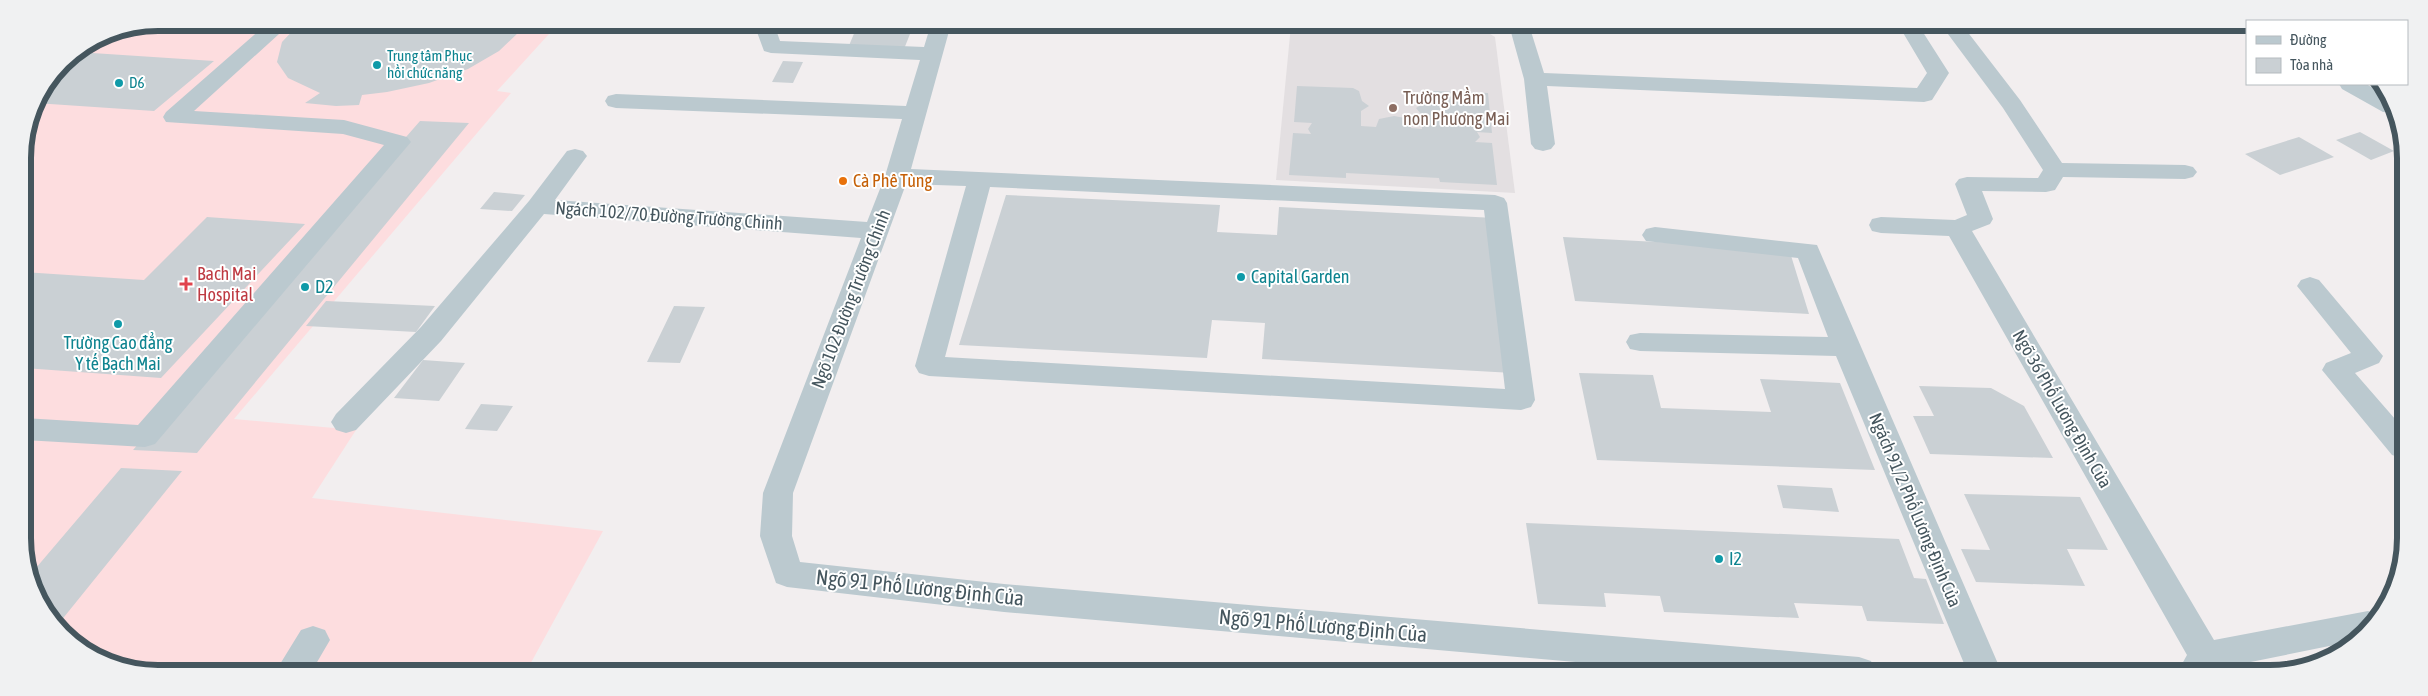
<svg xmlns="http://www.w3.org/2000/svg" width="2428" height="696" viewBox="0 0 2428 696" font-family="'Asap Condensed',sans-serif">
<style>
.education{fill:#e3dfe1}
.medical{fill:#fddddf}
.building{fill:#cad0d4}
.lines{fill:none;stroke-linecap:round;stroke-linejoin:round}
.minor{fill:#bbc9cf;fill-rule:evenodd}
.culture-dot{fill:#0f9aa8;stroke:#fff;stroke-width:2}
.education-dot{fill:#8d6e63;stroke:#fff;stroke-width:2}
.food-dot{fill:#e8710a;stroke:#fff;stroke-width:2}
.health-dot{fill:#e0444e;stroke:#fff;stroke-width:2}
.labels{text-anchor:middle;stroke-width:4;stroke-linejoin:round;paint-order:stroke}
.far-culture-label{font-size:15px;fill:#0d838f;stroke:#fff;text-anchor:start}
.education-label{font-size:18px;fill:#785e54;stroke:#fff;text-anchor:start}
.food-label{font-size:18px;fill:#c56008;stroke:#fff;text-anchor:start}
.street-label{font-size:18px;fill:#45565e;stroke:#fff}
.health-label{font-size:18px;fill:#be3a42;stroke:#fff;text-anchor:start}
.culture-label{font-size:18px;fill:#0d838f;stroke:#fff;text-anchor:start}
.near-street-label{font-size:21px;fill:#45565e;stroke:#fff}
.rim{fill:none;stroke:#45565e;stroke-width:6}
</style>
<rect width="100%" height="100%" fill="#f2eeef"/>
<path class="education" d="M1291,25H1475L1495,37L1515,193L1276,180Z"/>
<path class="medical" d="M158,23H559L497,91L511,93L234,419L356,430L312,498L603,531L527,670L123,669L56,628L25,564L23,149L33,106L62,62L106,33Z"/>
<path class="building" d="M300,23H522L519,32L499,51L468,69L429,83L387,92L362,95L359,105L336,106L305,103L320,93L288,78L277,62L282,42Z
M858,24H914L904,49L848,48Z
M77,52L214,61L154,111L35,103L62,62Z
M783,61L803,62L793,83L772,82Z
M1297,86L1353,88L1359,91L1362,101L1369,106L1361,111V126L1376,127L1379,119L1394,116L1405,118L1411,125V128L1422,129L1421,114L1416,108L1421,105L1420,99L1434,91L1488,93L1492,133L1477,132L1480,137L1475,142L1492,143L1497,185L1440,182L1439,178L1346,173V178L1289,175L1293,133L1311,134L1308,129L1312,123L1294,122Z
M420,121L469,123L197,453L133,450Z
M2360,132L2394,151L2371,160L2336,140Z
M2299,137L2334,157L2280,175L2245,154Z
M494,192L525,195L512,211L480,209Z
M1006,195L1220,205L1217,232L1277,235L1279,207L1495,218L1513,373L1262,359L1265,323L1212,320L1207,358L959,345Z
M207,217L305,224L161,378L24,368L23,272L144,280Z
M1563,237L1789,249L1809,314L1575,301Z
M326,301L435,306L416,332L306,326Z
M674,306L705,307L680,363L647,362Z
M423,360L465,363L439,401L394,398Z
M1579,373L1653,375L1661,408L1771,412L1760,379L1840,383L1875,470L1597,460Z
M1919,386L1991,388L2024,406L2053,458L1930,454L1913,416H1934Z
M481,404L513,406L497,431L465,429Z
M121,468L182,471L56,627L30,575Z
M1777,485L1832,488L1839,512L1783,508Z
M1964,494L2080,497L2108,550L2067,549L2085,586L1976,582L1961,549L1990,550Z
M1526,523L1899,539L1914,578L1926,579L1944,624L1867,621L1862,606L1794,603L1799,618L1664,612L1660,596L1604,593L1606,607L1538,604Z"/>
<g class="lines">
<path class="minor" d="M247,23L290,24L194,111L344,120L407,137L411,142L155,444L145,447L24,440V418L138,425L384,145L343,134L166,122L163,117L166,112L261,29L250,27Z
M754,24H774L780,41L924,47L931,24H951L911,169L1495,195L1504,198L1507,203L1535,400L1531,407L1521,410L929,376L919,373L915,366L966,186L906,184L793,493L792,536L800,562L1004,584L1859,657L1871,661L1876,672H1690L1004,612L787,587L776,583L760,536L763,493L861,238L544,214L441,341L356,430L346,433L336,430L331,422L336,414L421,327L529,201L567,151L575,149L583,151L587,156L555,200L867,222L885,176L902,119L616,108L608,106L605,101L608,96L616,94L906,106L920,60L771,53L764,51ZM990,187L1484,210L1505,389L945,357Z
M1509,25H1529L1544,73L1917,88L1927,73L1899,26H1919L1949,73L1932,100L1924,102L1547,86L1555,144L1551,149L1543,151L1535,149L1531,144L1524,79Z
M1942,26H1963L2020,100L2062,163L2185,165L2193,167L2197,172L2193,177L2185,179L2063,177L2055,190L2046,192L1982,191L1993,219L1990,224L1972,231L2214,640L2368,611L2376,614L2359,640L2216,669L2213,673H2177L2187,655L1949,236L1881,233L1872,231L1869,225L1872,219L1881,217L1955,220L1967,215L1955,184L1959,179L1967,177L2038,178L2043,170L2003,108Z
M2339,84H2366L2384,94L2394,113L2383,112L2342,89Z
M1655,227L1817,245L2002,673H1968L1836,356L1640,351L1630,349L1626,342L1630,335L1640,333L1828,337L1798,258L1646,241L1642,235L1646,229Z
M2310,277L2319,280L2383,356L2379,363L2355,373L2402,427L2401,458L2392,455L2322,370L2326,363L2351,353L2297,286L2301,280Z
M313,626L325,630L330,640L313,669H277L301,630Z"/>
</g>
<g class="culture-dot">
<circle cx="377" cy="65" r="5"/>
<circle cx="119" cy="83" r="5"/>
<circle cx="1241" cy="277" r="5"/>
<circle cx="305" cy="287" r="5"/>
<circle cx="118" cy="324" r="5"/>
<circle cx="1719" cy="559" r="5"/>
</g>
<circle class="education-dot" cx="1393" cy="108" r="5"/>
<circle class="food-dot" cx="843" cy="181" r="5"/>
<path class="health-dot" d="M183.5 276.5h5v5h5v5h-5v5h-5v-5h-5v-5h5z"/>
<g class="labels">
<g class="far-culture-label">
<text x="387" y="61">Trung tâm Phục<tspan x="387" dy="17">hồi chức năng</tspan></text>
<text x="129" y="88">D6</text>
</g>
<g class="education-label">
<text x="1403" y="104">Trường Mầm<tspan x="1403" dy="21">non Phương Mai</tspan></text>
</g>
<g class="food-label">
<text x="853" y="187">Cà Phê Tùng</text>
</g>
<g class="street-label">
<text transform="translate(669 216) rotate(4)" y="6">Ngách 102/70 Đường Trường Chinh</text>
<text transform="translate(851 299) rotate(-69)" y="6">Ngõ 102 Đường Trường Chinh</text>
<text transform="translate(2062 409) rotate(60)" y="6">Ngõ 36 Phố Lương Định Của</text>
<text transform="translate(1915 510) rotate(67)" y="6">Ngách 91/2 Phố Lương Định Của</text>
</g>
<g class="health-label">
<text x="197" y="280">Bach Mai<tspan x="197" dy="21">Hospital</tspan></text>
</g>
<g class="culture-label">
<text x="1251" y="283">Capital Garden</text>
<text x="315" y="293">D2</text>
<text x="118" y="349" text-anchor="middle">Trường Cao đẳng<tspan x="118" dy="21">Y tế Bạch Mai</tspan></text>
<text x="1729" y="565">I2</text>
</g>
<g class="near-street-label">
<text transform="translate(920 588) rotate(6)" y="7">Ngõ 91 Phố Lương Định Của</text>
<text transform="translate(1323 626) rotate(5)" y="7">Ngõ 91 Phố Lương Định Của</text>
</g>
</g>
<path d="M0 0H2428V696H0ZM158 31H2270A127 127 0 0 1 2397 158V538A127 127 0 0 1 2270 665H158A127 127 0 0 1 31 538V158A127 127 0 0 1 158 31Z" fill="#f0f1f2" fill-rule="evenodd"/>
<path class="rim" d="M158 31H2270A127 127 0 0 1 2397 158V538A127 127 0 0 1 2270 665H158A127 127 0 0 1 31 538V158A127 127 0 0 1 158 31Z"/>
<rect x="2246" y="20" width="162" height="65" fill="#ffffff" stroke="#b5bbbf"/>
<rect x="2256" y="36" width="25" height="8" fill="#bbc9cf" stroke="#b5bbbf"/>
<text x="2290" y="45" font-size="15" fill="#45565e">Đường</text>
<rect x="2256" y="58" width="25" height="15" fill="#cad0d4" stroke="#b5bbbf"/>
<text x="2290" y="70" font-size="15" fill="#45565e">Tòa nhà</text>
</svg>
